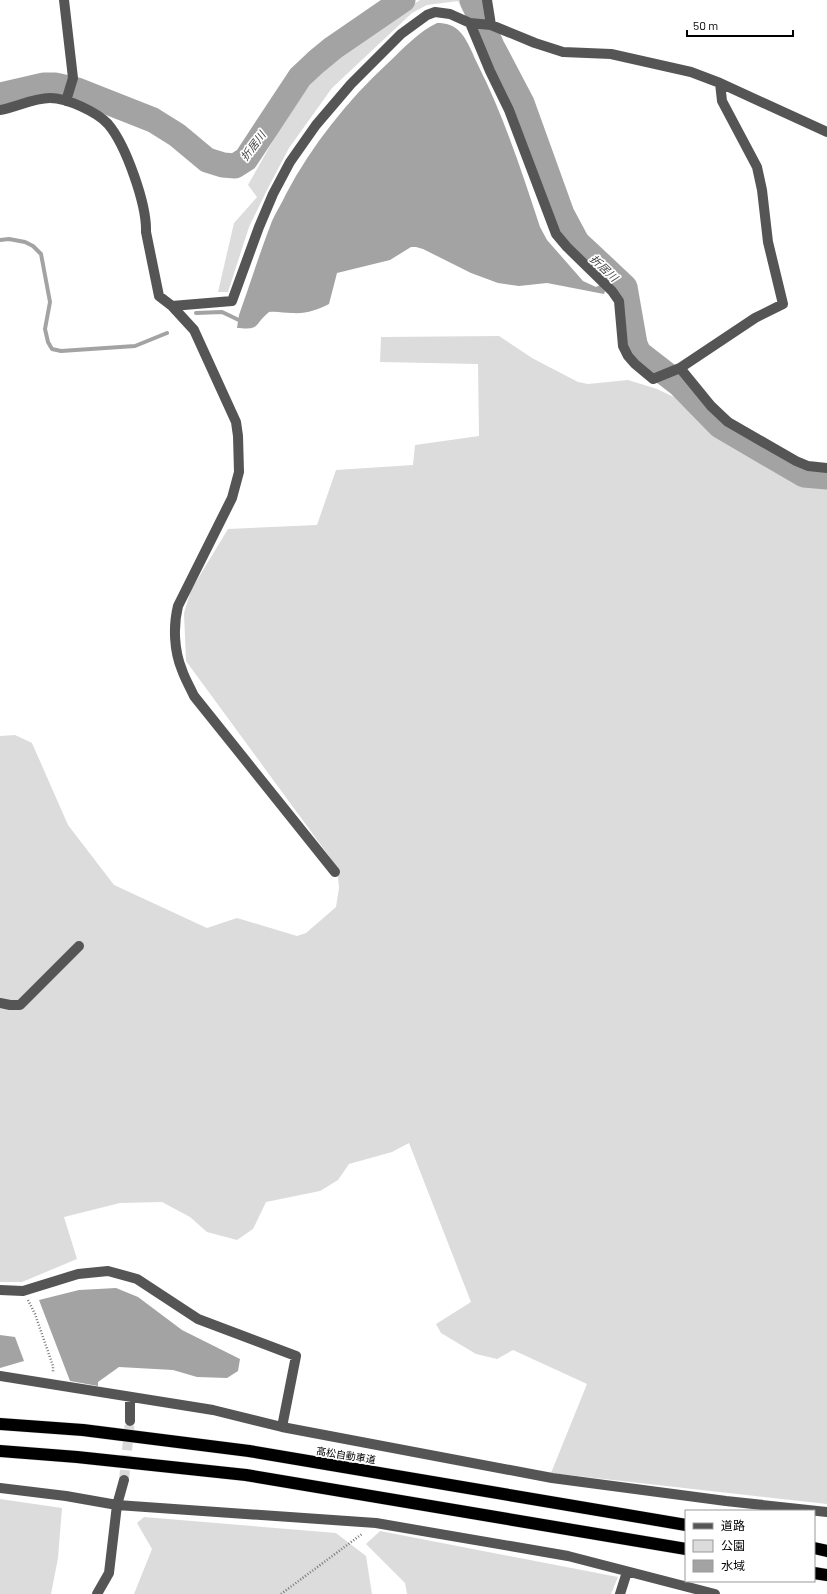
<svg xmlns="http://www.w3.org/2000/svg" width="827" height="1594" viewBox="0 0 827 1594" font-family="Barlow,'Noto Sans JP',sans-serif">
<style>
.green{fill:#dcdcdc}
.water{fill:#a3a3a3}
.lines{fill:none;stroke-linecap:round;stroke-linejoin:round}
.stream{stroke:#a3a3a3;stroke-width:4}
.river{stroke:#a3a3a3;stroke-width:25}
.minor-tunnel{stroke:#d9d9d9;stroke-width:10;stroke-dasharray:10 5;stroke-linecap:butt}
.highway-casing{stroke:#dbdbdb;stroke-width:13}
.path{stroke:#777;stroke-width:2.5;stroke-dasharray:1 2;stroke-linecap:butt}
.minor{stroke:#555;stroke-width:10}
.highway{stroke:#000;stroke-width:12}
.labels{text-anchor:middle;stroke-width:3.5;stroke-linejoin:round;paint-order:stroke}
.street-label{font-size:10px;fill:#000;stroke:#fff}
.water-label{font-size:11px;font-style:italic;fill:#444;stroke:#fff}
</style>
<rect width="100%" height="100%" fill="#fff"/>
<path class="green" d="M420,0H466L468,5L463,12L458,1L427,5L412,13L332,88L289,148L267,190L249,227L228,292H218L234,223L257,197L248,185L279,130L313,80L333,59Z
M499,336L532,358L578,382L588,384L628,380L657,389L693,406L720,432L790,472L806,479L827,481V1504L551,1473L587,1384L513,1350L497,1359L476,1354L441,1333L436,1324L471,1302L409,1143L392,1152L349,1164L338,1180L320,1191L266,1202L253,1229L237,1240L207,1232L190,1217L162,1202L120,1203L64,1217L77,1259L22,1282H0V736L15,735L32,743L68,825L114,885L207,928L237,918L297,936L306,933L336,907L339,888L337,867L186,661L184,613L191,590L228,529L317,525L336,470L413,465L415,445L479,436L478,364L380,362L381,337Z
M0,1499L62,1508L58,1558L51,1594H0Z
M144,1517L336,1533L366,1556L372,1594H134L152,1549L137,1523Z
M380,1531L618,1577L611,1594H407L405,1583L366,1544Z"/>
<path class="water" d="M437,23C446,23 454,25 461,33C468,41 473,55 478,65C504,117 522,172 540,227L547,240L583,281L596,287L600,285L605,291L604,294L547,283L519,286L498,283L471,273L423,249L416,247H411L390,260L337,273L329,304C317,310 306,314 292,313C284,313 277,311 269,312C253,325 262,330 237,328L239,315C250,284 260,252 272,221C276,212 282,203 286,194C312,145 347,101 388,63C403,49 418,32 437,23Z
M116,1288L138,1297L182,1330L240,1359L238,1371L227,1378L197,1377L173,1370L119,1367L98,1382V1386L70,1381L39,1300L79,1290Z
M0,1335L15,1337L24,1361L0,1368Z"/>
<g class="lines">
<path class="stream" d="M0,240L9,239L25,242L33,246L41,254L50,302L45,329L48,342L52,349L61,351L135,346L167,333
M196,313L222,312L243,322"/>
<path class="river" d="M472,0L492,46L522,103L562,214L577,242L625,287L635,344L639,353L679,384L720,426L804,475L827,477
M0,95L44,85H55L77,90L153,120L177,135L207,160L223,165L235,166L246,159L300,77L316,62L333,48L403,0"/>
<path class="minor-tunnel" d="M124,1480L130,1421"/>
<g class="highway-casing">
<path id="highway" d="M0,1424L83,1430L249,1451L686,1525
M0,1451L77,1457L246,1475L686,1549
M814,1548L827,1551
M814,1573L827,1575"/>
</g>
<path class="path" d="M28,1300L35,1314L53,1366V1372
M281,1594L362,1534"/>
<path class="minor" d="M64,0L73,78L66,101
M487,0L491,25
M470,23L490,71L509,110L556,234L567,247L612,291L619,301L623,346L628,356L635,364L653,379L680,368L755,318L783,304L768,242L762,190L757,167L722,101L720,83
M0,110C17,107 33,98 50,98C67,98 97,112 108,124C126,145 147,205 146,232L159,296L172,306L194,330L236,422L238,436L239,472L232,498L178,606C173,626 174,651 182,670C185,679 190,687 194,696L335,872
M172,306L232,301L259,227L273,194L290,162L316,125L351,84L401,34L427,15L435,12L450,14L470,23L491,25L535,43L563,52L611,54L691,72L720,83L827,132
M680,368L711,406L728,422L796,461L808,466L827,468
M0,1003L10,1005H20L79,946
M0,1290L23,1291L78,1274L108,1271L137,1279L198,1319L296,1356L282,1427
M0,1376L213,1410L282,1427L552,1478L726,1501L827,1512
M130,1421V1397
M0,1488L66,1496L117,1505L376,1523L568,1556L715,1594
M97,1594L109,1573L117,1505L124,1480
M620,1594L627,1572"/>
<use href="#highway" class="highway"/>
</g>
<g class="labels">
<g class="street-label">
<text transform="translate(346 1455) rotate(9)" y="4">高松自動車道</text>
</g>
<g class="water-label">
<text transform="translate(253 146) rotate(-53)" y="4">折居川</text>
<text transform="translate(604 268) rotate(43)" y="4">折居川</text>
</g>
</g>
<rect x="685" y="1510" width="130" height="72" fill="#ffffff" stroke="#999999"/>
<rect x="693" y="1523" width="20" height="6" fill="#555555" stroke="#999999"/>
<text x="721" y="1530" font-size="12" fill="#000000">道路</text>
<rect x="693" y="1540" width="20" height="12" fill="#dcdcdc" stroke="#999999"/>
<text x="721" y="1550" font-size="12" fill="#000000">公園</text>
<rect x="693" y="1560" width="20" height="12" fill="#a3a3a3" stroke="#999999"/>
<text x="721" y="1570" font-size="12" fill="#000000">水域</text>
<path d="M687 30v6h106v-6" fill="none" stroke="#000000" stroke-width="2"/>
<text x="693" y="30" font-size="12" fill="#000000" stroke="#ffffff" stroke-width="3" paint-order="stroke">50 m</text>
</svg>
